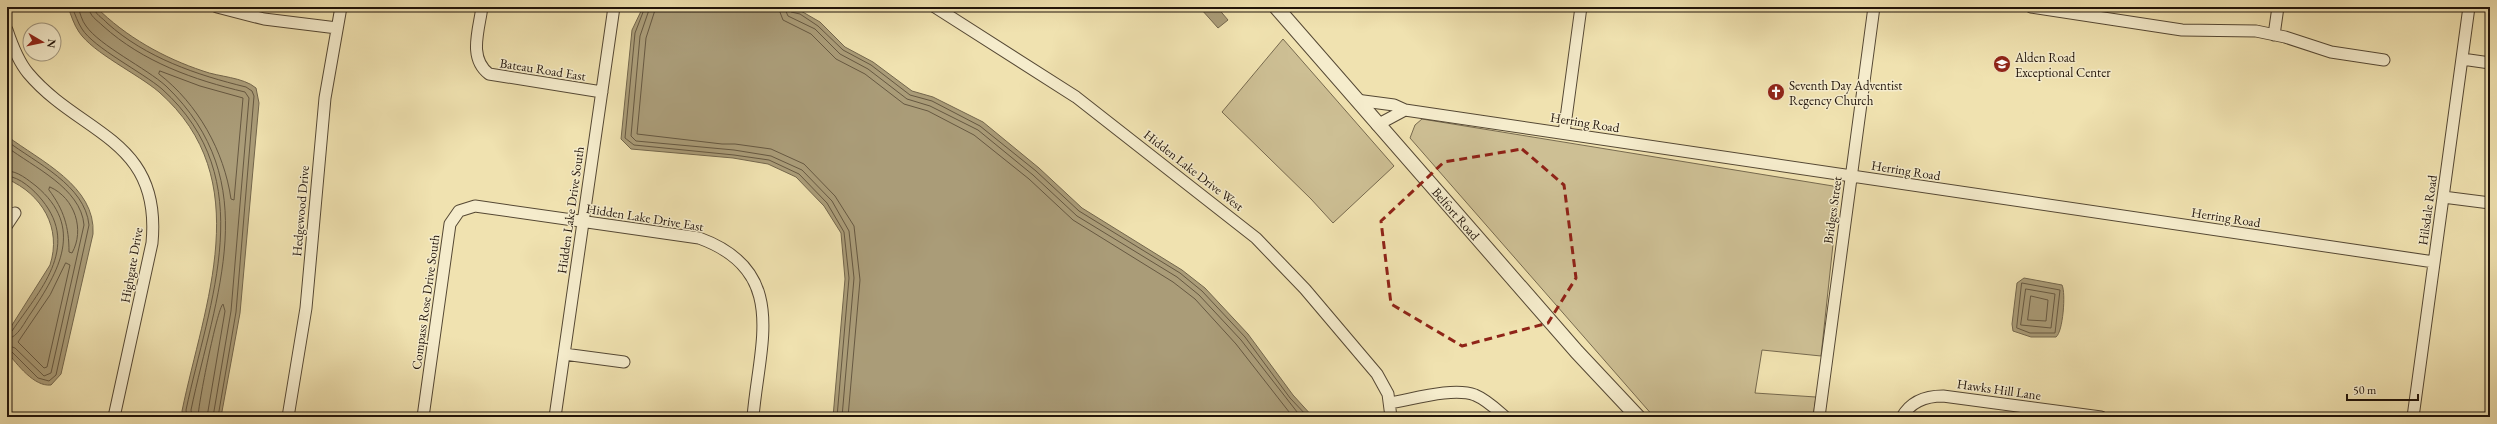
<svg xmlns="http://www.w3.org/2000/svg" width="2497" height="424" viewBox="0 0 2497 424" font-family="'EB Garamond',serif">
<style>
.green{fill:#cdbf94;stroke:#776a4f}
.water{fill:#aa9c78;stroke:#73664c}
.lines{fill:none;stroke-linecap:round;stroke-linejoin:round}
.shore{stroke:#665841;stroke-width:1}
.minor-casing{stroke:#554834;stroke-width:13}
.tertiary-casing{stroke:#554834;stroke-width:16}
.minor{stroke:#f5eccc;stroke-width:11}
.tertiary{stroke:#f5eccc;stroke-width:14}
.marked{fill:none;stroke:#8f2418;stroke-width:3;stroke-dasharray:8 5;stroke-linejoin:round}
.labels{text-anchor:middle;stroke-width:3;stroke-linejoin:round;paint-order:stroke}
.poi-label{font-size:13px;fill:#21140a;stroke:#f5eccc;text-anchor:start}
.street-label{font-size:13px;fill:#21140a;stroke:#f5eccc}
</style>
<rect width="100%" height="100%" fill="#f0e2b0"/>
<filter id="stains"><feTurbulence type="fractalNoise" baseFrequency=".005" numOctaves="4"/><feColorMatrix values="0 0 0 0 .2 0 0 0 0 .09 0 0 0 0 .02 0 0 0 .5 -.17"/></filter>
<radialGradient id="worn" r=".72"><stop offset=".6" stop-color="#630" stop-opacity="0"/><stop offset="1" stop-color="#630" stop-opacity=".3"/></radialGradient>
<path class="green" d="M1283,39L1394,166L1333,223L1311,199L1222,112Z
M1422,119L1833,186L1838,198L1821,356L1762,350L1755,393L1816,397L1813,417H1654L1410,138L1415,125Z"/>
<path class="water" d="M68,7H96C126,37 164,58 203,71C219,77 243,77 256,88L259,103L240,313L221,417H183L182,411C204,304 258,179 159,92C138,74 93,53 79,32C74,25 71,15 68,7Z
M643,7H785L801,11L820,22L845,47L873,62L912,91L933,97L983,122L1039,168L1082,208L1182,270L1205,288L1248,334L1293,395L1313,417H833L845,279L841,233L824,206L796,177L768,164L733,158L631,149L621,139L632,30Z
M1203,7H1217L1228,20L1218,28L1201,9Z
M7,136C40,161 96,186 93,234L61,374L51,385C34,387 17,364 7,352V333L50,265C62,228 42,194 7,179Z
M2024,278L2062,285C2066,293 2063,332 2056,337H2031L2013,331L2012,324L2017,283Z"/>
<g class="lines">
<path class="shore" d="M72,7C75,14 78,23 82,29C94,48 142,72 162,89C262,179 209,301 186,410L187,417
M78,7C80,13 82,21 86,26C100,46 146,68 166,86C266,182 215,295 191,410L192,417
M89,7C89,16 97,20 103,26C143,62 194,80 245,92L249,98L231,311L213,417
M94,7C94,14 103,18 107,23C146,58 197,75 246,87L252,91L254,96L236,312L218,417
M645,7L635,33L625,138L634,145L734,155L769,160L799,174L827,203L844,232L849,278L837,417
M650,7L640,36L631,136L636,141L734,150L771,156L802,170L832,201L849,231L854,278L842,417
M656,7L646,38L637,134L722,144H735L771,149L804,164L835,196L854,226L860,280L848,417
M778,7L783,20L811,34L836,59L865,74L904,104L928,111L974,135L1029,179L1073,220L1173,282L1195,299L1236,344L1293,417
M784,7L788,16L815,29L840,54L868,69L907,99L930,106L978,130L1033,175L1077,216L1177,277L1199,295L1241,340L1301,417
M789,7L791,12L800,14L818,26L843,50L871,65L910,95L932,101L980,126L1036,171L1079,211L1180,273L1202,291L1245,337L1290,398L1308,417
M160,71L200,86L243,98L234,200L231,199C224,151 198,104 159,74Z
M7,141C36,163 85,185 89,225L56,375L49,381L38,378L11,351L7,350
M7,147C33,167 81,188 84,225L51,373L44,376L15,348L7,345
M7,171C18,171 28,180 36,186C85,227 59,271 31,313C25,321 18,338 7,339
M7,176C20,177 34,190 42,200C81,248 39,291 12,331L7,334
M50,187C75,198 85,230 72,253L69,252C69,227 64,210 49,190Z
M66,263L70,265L47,367L44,368L18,342L50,295Z
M2022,283L2060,290L2055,333H2030L2017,328Z
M2026,289L2055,294L2051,328L2021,325Z
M2031,296L2048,300L2046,321L2028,320Z
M198,417C198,405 217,309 223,304L225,311L207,417"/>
<g class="minor-casing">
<path id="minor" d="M217,7L264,19L337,28
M482,7C479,30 468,58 489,74L602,92
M935,7L1076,97L1256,238L1305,289L1377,374L1388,394L1391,417
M2031,7L2182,30L2256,31L2285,37L2331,52L2384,60
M7,30C12,45 18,61 28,73C80,135 162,138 152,243L114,417
M2274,35L2278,7
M2462,59L2490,63
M1356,100L1394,105L1405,110
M1377,125L1405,110L2434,262
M1564,133L1581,7
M2443,197L2490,203
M7,225L15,213
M564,354L624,362
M1390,403C1414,399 1453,387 1475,395C1487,400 1496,409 1505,417
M288,417L306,308L325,98L341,7
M423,417L450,224L459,211L475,206L699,238C790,271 759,344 753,417
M555,417L614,7
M1819,417L1874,7
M1902,417C1911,401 1926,396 1943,396L2101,417
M2413,417L2469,7"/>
</g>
<g class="tertiary-casing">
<g id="tertiary">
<path id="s1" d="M1276,7L1577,352L1638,417"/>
</g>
</g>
<use href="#minor" class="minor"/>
<use href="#tertiary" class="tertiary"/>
</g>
<path class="marked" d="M1522,149L1564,185L1576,278L1548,323L1462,346L1391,304L1381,221L1444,162Z"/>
<defs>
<g id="school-disc" transform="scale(0.9)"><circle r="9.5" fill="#8f2418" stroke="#f5eccc"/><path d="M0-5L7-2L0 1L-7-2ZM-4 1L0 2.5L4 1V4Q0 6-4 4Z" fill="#fff"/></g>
<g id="church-disc" transform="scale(0.9)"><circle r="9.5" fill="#8f2418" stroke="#f5eccc"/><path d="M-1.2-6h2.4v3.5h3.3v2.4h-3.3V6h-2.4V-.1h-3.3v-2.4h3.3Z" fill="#fff"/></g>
</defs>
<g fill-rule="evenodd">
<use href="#school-disc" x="2002" y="64"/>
<use href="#church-disc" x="1776" y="92"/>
</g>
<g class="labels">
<g class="poi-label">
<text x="2015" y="62">Alden Road<tspan x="2015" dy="15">Exceptional Center</tspan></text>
<text x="1789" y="90">Seventh Day Adventist<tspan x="1789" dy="15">Regency Church</tspan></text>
</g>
<g class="street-label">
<text transform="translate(543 69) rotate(9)" y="5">Bateau Road East</text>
<text transform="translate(1585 122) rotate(9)" y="5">Herring Road</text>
<text transform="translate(1194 170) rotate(38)" y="5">Hidden Lake Drive West</text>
<text transform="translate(1906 170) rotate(9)" y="5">Herring Road</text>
<text transform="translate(570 210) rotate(-82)" y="5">Hidden Lake Drive South</text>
<text transform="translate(1832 210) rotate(-82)" y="5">Bridges Street</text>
<text transform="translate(2427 210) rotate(-82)" y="5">Hilsdale Road</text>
<text transform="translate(300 211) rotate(-85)" y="5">Hedgewood Drive</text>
<text dy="5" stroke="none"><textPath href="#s1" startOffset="274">Belfort Road</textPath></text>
<text transform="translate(645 217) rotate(9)" y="5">Hidden Lake Drive East</text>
<text transform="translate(2226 217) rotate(9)" y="5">Herring Road</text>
<text transform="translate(131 265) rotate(-80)" y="5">Highgate Drive</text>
<text transform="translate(425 302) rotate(-82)" y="5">Compass Rose Drive South</text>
<text transform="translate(1999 389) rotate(8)" y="5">Hawks Hill Lane</text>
</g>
</g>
<rect width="2497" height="424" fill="none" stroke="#f0e2b0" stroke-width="24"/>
<rect x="8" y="8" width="2481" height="408" fill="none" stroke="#21140a" stroke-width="2"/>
<rect x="12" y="12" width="2473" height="400" fill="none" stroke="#21140a"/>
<g transform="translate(42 42) rotate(99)"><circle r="19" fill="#f5eccc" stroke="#a0967e"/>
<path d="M0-3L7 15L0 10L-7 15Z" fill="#8f2418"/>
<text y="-6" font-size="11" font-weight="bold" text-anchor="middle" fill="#21140a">N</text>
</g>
<path d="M2347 394v6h71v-6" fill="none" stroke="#21140a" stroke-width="2"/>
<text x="2353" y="394" font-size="12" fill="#21140a" stroke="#f5eccc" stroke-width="3" paint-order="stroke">50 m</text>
<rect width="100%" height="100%" filter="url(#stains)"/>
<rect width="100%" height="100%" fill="url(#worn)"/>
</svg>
